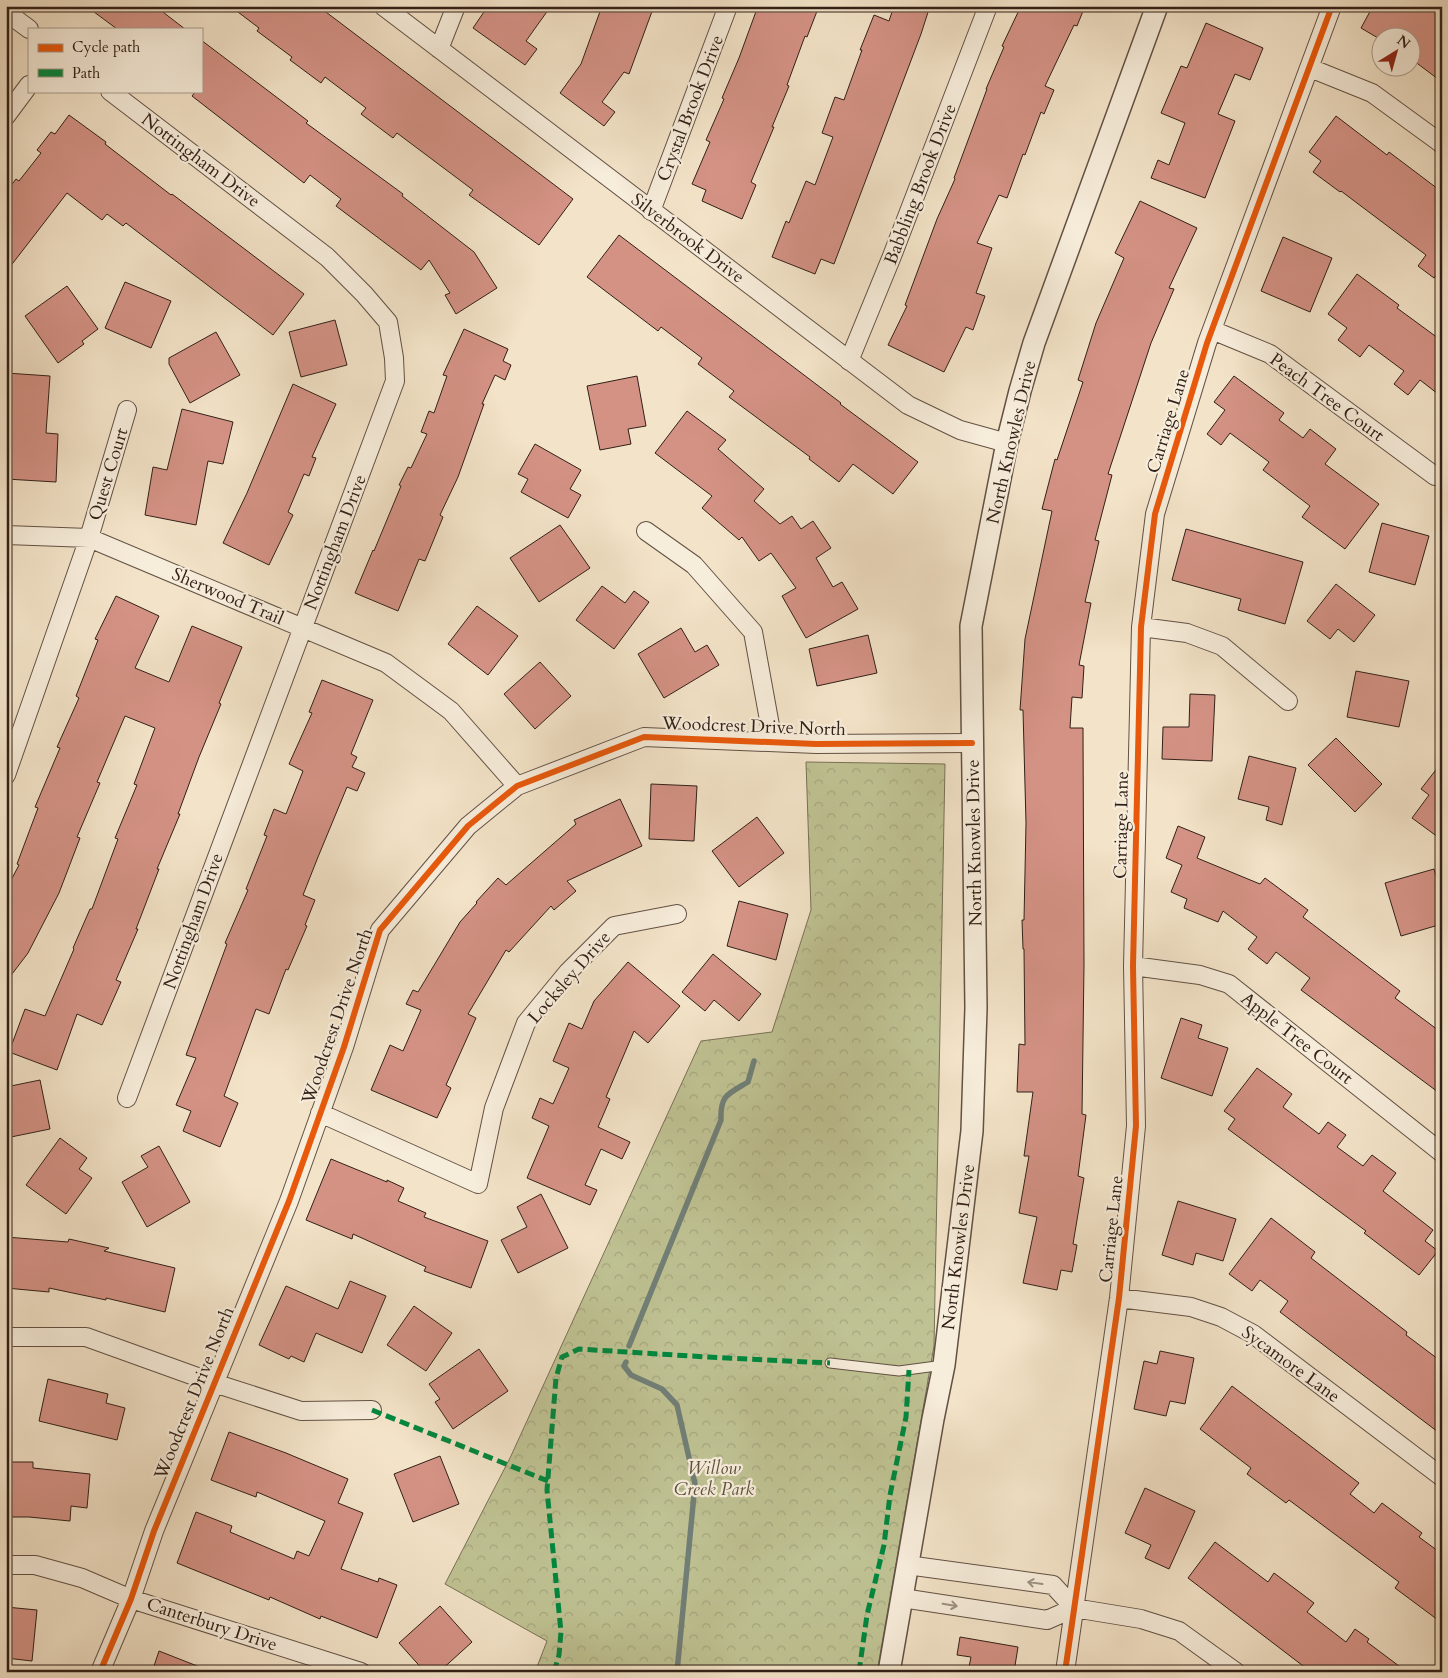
<svg xmlns="http://www.w3.org/2000/svg" width="1448" height="1678" viewBox="0 0 1448 1678" font-family="Cardo,serif">
<style>
.park{fill:url(#park-crowns);stroke:#787156}
.lines{fill:none;stroke-linecap:round;stroke-linejoin:round}
.stream{stroke:#717f77;stroke-width:5.5}
.building{fill:#d49285;stroke:#322018}
.service-casing{stroke:#625144;stroke-width:11}
.minor-casing{stroke:#625144;stroke-width:20}
.tertiary-casing{stroke:#625144;stroke-width:24}
.service{stroke:#f7eddb;stroke-width:9}
.minor{stroke:#f7eddb;stroke-width:18}
.tertiary{stroke:#f7eddb;stroke-width:21}
.quiet{stroke:#00873e;stroke-width:5;stroke-dasharray:10 5;stroke-linecap:butt}
.cycleway-casing{stroke:#f7eddb;stroke-width:9}
.cycleway{stroke:#e8590c;stroke-width:6}
.oneway{stroke:#9e9183}
.labels{text-anchor:middle;stroke-width:4.5;stroke-linejoin:round;paint-order:stroke}
.street-label{font-size:18px;fill:#322018;stroke:#f7eddb}
.park-label{font-size:18px;font-style:italic;fill:#5c513d;stroke:#f7eddb}
</style>
<defs>
<pattern id="park-crowns" width="20" height="18" patternUnits="userSpaceOnUse" patternTransform="scale(1.25)"><rect width="20" height="18" fill="#bfc293"/><path d="M2 6a3 3 0 1 1 6 0M12 15a3 3 0 1 1 6 0" fill="none" stroke="#a5a67e"/></pattern>
</defs>
<rect width="100%" height="100%" fill="#f3e3c8"/>
<filter id="stains"><feTurbulence type="fractalNoise" baseFrequency=".004" numOctaves="4"/><feColorMatrix values="0 0 0 0 .2 0 0 0 0 .09 0 0 0 0 .02 0 0 0 .5 -.17"/></filter>
<radialGradient id="worn" r=".72"><stop offset=".6" stop-color="#630" stop-opacity="0"/><stop offset="1" stop-color="#630" stop-opacity=".3"/></radialGradient>
<path class="park" d="M806,762L945,764L934,1346L877,1672H535L547,1641L445,1584L510,1458L701,1041L772,1032L811,910Z"/>
<g class="lines">
<path class="stream" d="M629,1346L721,1120C720,1095 728,1094 748,1082L754,1061
M626,1362L624,1366L631,1375L662,1389L677,1405L695,1484L677,1672"/>
</g>
<path class="building" d="M86,6H155L185,29H117Z
M230,6H318L573,199L539,245L469,195L473,190L397,133L393,138L361,114L366,108L325,77L321,83L290,60L292,57L257,31L259,28Z
M488,6H551L526,41L537,49L525,65L473,28Z
M602,6H654L629,74L624,72L602,102L615,112L604,126L560,93L581,64Z
M758,6H819L807,37L805,36L787,85L789,86L772,127H774L751,182L756,185L742,219L702,201L706,190L692,184L710,142L706,140L724,99L722,98L739,58Z
M894,6H930L921,34L834,264L821,259L815,274L772,257L786,221L789,223L806,181L815,185L833,137L822,133L835,97L844,100L862,50H860L874,15L889,21Z
M1021,6H1085L1077,26L1074,25L1045,86L1054,90L1044,114L1041,112L1025,155L1023,154L1007,198L999,195L977,243L992,248L976,293L985,296L973,330L966,327L944,372L888,345L907,306L905,305L937,219L955,179L954,178L987,89H986L1004,47L1002,46Z
M1373,6H1442V82L1410,58V38H1378L1361,28Z
M1206,23L1263,48L1250,80L1235,74L1218,114L1235,121L1205,198L1151,178L1158,160L1169,165L1185,123L1161,113L1181,66L1187,68Z
M201,40L308,121L306,123L403,194L402,196L474,252L497,288L456,314L445,295L450,293L429,260L421,270L336,206L341,199L310,175L304,183L192,96L196,91H201Z
M69,115L106,142L105,144L171,195L172,194L304,294L273,335L126,223L123,226L107,214L102,220L67,193L6,272V192L16,179L19,181L41,153L37,150L51,132L55,134Z
M1336,116L1387,155L1389,152L1442,192V268L1434,278L1418,266L1426,255L1341,191L1340,192L1313,172L1321,161L1309,152Z
M1140,201L1197,228L1169,288L1174,289L1151,343L1108,474L1112,475L1095,540L1099,541L1085,602L1091,603L1079,665L1084,666L1082,698L1072,697L1070,728H1083L1084,965L1082,1114L1086,1115L1078,1176L1084,1178L1073,1244L1077,1245L1072,1272L1061,1270L1057,1290L1023,1283L1037,1217L1019,1213L1029,1156H1024L1033,1092H1017L1019,1044L1025,1045L1024,949H1023L1022,920H1024L1026,823L1023,710H1020L1025,639L1052,511L1042,509L1055,459L1057,460L1083,382L1078,380L1096,323L1124,258L1115,253Z
M619,235L841,403L840,404L918,462L893,494L853,464L839,482L809,459L810,457L729,397L734,391L698,364L702,358L661,327L658,331L587,277Z
M1283,237L1332,258L1310,312L1261,291Z
M1357,274L1399,305L1397,308L1442,341V397L1420,380L1408,395L1394,384L1404,371L1369,345L1360,357L1338,340L1347,328L1328,314Z
M125,282L171,301L151,348L105,328Z
M67,286L98,329L82,341L84,344L58,363L25,316Z
M335,320L347,365L301,377L289,332Z
M464,329L508,349L503,361L511,365L505,380L495,375L482,404H484L458,477L440,515L443,517L425,561L419,559L398,611L355,593L373,550L374,551L401,486L399,485L408,467L411,468L427,434L421,432L429,411L434,413L447,376L443,375Z
M216,332L240,375L190,403L169,364V358Z
M6,373L50,376L46,433L58,434L56,482L6,479Z
M637,376L646,426L628,429L631,444L600,450L587,386Z
M1234,376L1284,413L1279,420L1303,438L1310,429L1336,449L1325,464L1379,504L1345,549L1302,517L1310,506L1263,470L1269,462L1230,433L1221,445L1207,434L1225,410L1214,402Z
M293,384L336,404L312,457L316,458L309,476L304,474L288,512L293,515L269,565L223,543L247,493Z
M182,409L233,422L223,464L208,461L196,525L145,515L153,467L167,470Z
M687,411L726,440L718,449L764,489L754,501L780,524L792,516L801,529L813,521L831,548L816,558L833,587L842,582L858,609L806,638L782,596L796,588L771,553L759,561L742,537L739,540L702,508L712,496L655,453Z
M535,444L581,470L570,489L581,495L568,518L521,492L528,479L518,474Z
M1382,523L1429,536L1415,585L1369,572Z
M560,525L590,568L539,602L510,558Z
M1186,529L1303,562L1285,624L1238,610L1241,599L1172,580Z
M1336,584L1375,615L1354,642L1338,629L1330,639L1307,621Z
M602,586L625,603L634,591L649,602L614,649L576,620Z
M116,596L159,616L135,668L169,682L192,626L242,647L219,703L221,704L199,757L178,814H180L157,869H159L136,929H138L116,980L121,982L102,1025L77,1014L57,1070L9,1052L25,1009L45,1016L74,949L73,948L90,909H92L118,839L115,838L137,785L134,784L155,728L125,716L97,782L100,783L77,837L80,838L59,893L28,953L6,982V890L19,865L17,864L38,808L35,807L60,748L57,747L79,698L76,696L98,640L95,639Z
M477,606L518,636L488,675L448,644Z
M681,628L695,652L707,645L719,665L664,698L638,654Z
M868,635L877,673L817,686L809,649Z
M540,662L571,696L535,729L504,694Z
M1356,671L1409,681L1399,727L1347,717Z
M322,680L373,700L351,754L357,757L352,767L365,773L357,791L347,787L318,857L303,895L315,900L305,925L307,926L288,970L286,969L269,1014L256,1009L224,1096L238,1103L220,1147L183,1131L191,1111L176,1105L196,1058L186,1055L227,944L225,943L248,890L246,889L267,836L264,835L274,809L286,814L303,771L289,764L312,713L309,712Z
M1190,694L1215,695L1212,761L1162,759L1163,727H1189Z
M1336,738L1382,784L1355,812L1308,765Z
M1249,756L1296,768L1282,825L1266,820L1269,807L1238,799Z
M1442,762V840L1412,818L1429,795L1421,789Z
M651,784L697,786L694,841L649,839Z
M620,799L642,846L567,881L576,891L554,910L551,906L509,952L506,950L468,1014L476,1018L446,1085L451,1088L437,1118L371,1090L390,1045L403,1051L421,1010L406,1004L413,990L418,992L460,922L477,903L476,902L498,878L506,885L576,824L574,820Z
M757,817L784,853L739,887L712,851Z
M1178,826L1205,837L1197,858L1260,884L1265,878L1308,910L1303,917L1400,991L1395,998L1442,1033V1095L1301,990L1310,978L1276,952L1267,964L1248,949L1257,937L1223,911L1218,922L1184,908L1187,899L1171,892L1182,865L1166,858Z
M1434,869L1442,896V924L1401,936L1385,883Z
M739,901L788,914L776,960L727,946Z
M713,954L761,994L739,1021L714,1000L705,1011L682,992Z
M628,962L680,1006L648,1043L634,1031L606,1097L610,1099L598,1127L630,1142L622,1159L601,1149L585,1185L597,1190L590,1205L527,1178L549,1126L532,1118L540,1098L553,1104L569,1068L553,1061L569,1023L582,1029L594,1001Z
M1181,1018L1202,1025L1198,1038L1228,1048L1212,1096L1161,1078Z
M1257,1068L1292,1094L1283,1107L1319,1134L1328,1122L1346,1135L1337,1147L1363,1166L1372,1155L1396,1173L1383,1191L1433,1230L1425,1241L1438,1251L1419,1275L1364,1233L1366,1231L1228,1129L1235,1119L1224,1111Z
M40,1080L50,1129L6,1138V1087Z
M60,1138L87,1158L79,1169L92,1178L66,1214L26,1185Z
M159,1146L190,1202L147,1227L122,1182L148,1167L141,1156Z
M331,1159L387,1182V1180L404,1188L398,1201L426,1213L424,1217L488,1241L471,1288L424,1271L426,1267L353,1234L352,1239L306,1220Z
M541,1194L568,1248L518,1273L501,1240L527,1227L517,1207Z
M1178,1201L1236,1219L1223,1261L1196,1253L1193,1265L1162,1255Z
M1271,1218L1315,1252L1311,1258L1407,1332L1406,1335L1442,1362V1435L1280,1312L1288,1301L1260,1280L1252,1291L1229,1274Z
M6,1237L68,1242L69,1239L109,1248L104,1251L175,1268L165,1312L106,1298V1300L49,1288V1292L6,1288Z
M350,1281L386,1296L362,1353L316,1333L304,1362L291,1356L289,1359L259,1345L286,1286L338,1309Z
M414,1306L452,1333L426,1371L387,1345Z
M479,1349L508,1391L453,1429L435,1402L440,1399L429,1384Z
M1160,1351L1194,1358L1185,1404L1170,1401L1166,1416L1134,1409L1144,1361L1157,1364Z
M48,1379L108,1394L106,1403L125,1408L117,1440L39,1421Z
M1232,1386L1359,1483L1350,1494L1374,1513L1382,1503L1422,1533L1419,1537L1442,1554V1623L1395,1588L1399,1582L1289,1500L1286,1503L1247,1474L1251,1468L1200,1429Z
M229,1432L286,1453L348,1479L338,1503L363,1513L341,1569L378,1582L379,1578L397,1585L377,1638L321,1616L320,1619L270,1597L269,1600L177,1563L196,1512L232,1526L230,1532L294,1559L297,1551L309,1556L325,1521L257,1492L256,1497L211,1480Z
M440,1456L459,1504L413,1522L394,1474Z
M10,1462H33V1468L90,1474L87,1508L71,1506L70,1521L29,1517H6V1473H10Z
M1145,1488L1195,1511L1169,1569L1145,1558L1151,1545L1125,1533Z
M1215,1542L1268,1582L1274,1573L1314,1603L1307,1612L1346,1642L1355,1629L1369,1639L1367,1642L1407,1672H1311L1188,1578Z
M440,1606L472,1642L439,1672H425L399,1643Z
M6,1607L37,1610L32,1661L6,1658Z
M960,1637L1018,1647L1014,1672H968L971,1657L957,1655Z
M159,1651L210,1671L209,1672H152Z"/>
<g class="lines">
<g class="service-casing">
<path id="service" d="M830,1363L899,1371L944,1365"/>
</g>
<g class="minor-casing">
<path id="minor" d="M383,6L908,405L960,430L1007,443
M6,12L29,29
M439,49L456,6
M1310,68L1372,93L1442,144
M110,91L327,257L364,294L388,322L394,358L395,381L127,1098
M6,116L29,85
M651,211L728,6
M1212,330L1270,354L1435,476
M849,361L892,256L988,6
M646,531L694,565L753,632L773,742
M6,535L89,538L386,663L451,711L517,786
M1141,627L1187,633L1222,646L1288,701
M6,775L89,538L127,410
M1133,966L1200,975L1229,984L1442,1153
M320,1113L478,1184L494,1108L526,1023L568,972L614,926L677,914
M1119,1298L1191,1307L1221,1317L1253,1334L1442,1477
M6,1337H86L214,1383L301,1411L372,1410
M6,1565H35L82,1578L131,1599L361,1672
M907,1565L1053,1585L1074,1608
M902,1598L1047,1620L1074,1608L1141,1619L1179,1631L1236,1672
M100,1672L131,1599L154,1531L289,1201L344,1047L380,930L468,826L517,786L644,737L816,744L972,743
M1065,1672L1119,1298L1136,1126L1133,966L1141,627L1155,514L1207,343L1332,6"/>
</g>
<g class="tertiary-casing">
<path id="tertiary" d="M889,1672L933,1419L944,1365L972,1131L976,1008L971,626L1007,443L1020,391L1034,343L1157,6"/>
</g>
<use href="#service" class="service"/>
<use href="#minor" class="minor"/>
<use href="#tertiary" class="tertiary"/>
<path class="quiet" d="M372,1410L548,1481
M554,1672L559,1655L561,1632L547,1490L556,1378L562,1357L579,1349L707,1357L830,1363
M859,1672L867,1615L884,1545L890,1495L906,1417L909,1370"/>
<g class="cycleway-casing">
<path id="cycleway" d="M100,1672L131,1599L154,1531L289,1201L344,1047L380,930L468,826L517,786L644,737L816,744L972,743
M1065,1672L1119,1298L1136,1126L1133,966L1141,627L1155,514L1207,343L1332,6"/>
</g>
<use href="#cycleway" class="cycleway"/>
</g>
<defs><path id="oneway-shaft" d="M-6 0H5M1.5-3L5.5 0L1.5 3" fill="none" stroke-width="1.6" stroke-linecap="round" stroke-linejoin="round" transform="scale(1.25)"/></defs>
<g class="oneway">
<use href="#oneway-shaft" transform="translate(1035 1583) rotate(-172)"/>
<use href="#oneway-shaft" transform="translate(950 1605) rotate(9)"/>
</g>
<g class="labels">
<g class="street-label">
<text transform="translate(690 108) rotate(-69)" y="6">Crystal Brook Drive</text>
<text transform="translate(201 160) rotate(37)" y="6">Nottingham Drive</text>
<text transform="translate(920 184) rotate(-69)" y="6">Babbling Brook Drive</text>
<text transform="translate(688 238) rotate(37)" y="6">Silverbrook Drive</text>
<text transform="translate(1327 397) rotate(36)" y="6">Peach Tree Court</text>
<text transform="translate(1168 421) rotate(-73)" y="6">Carriage Lane</text>
<text transform="translate(1011 442) rotate(-77)" y="6">North Knowles Drive</text>
<text transform="translate(108 474) rotate(-73)" y="6">Quest Court</text>
<text transform="translate(335 542) rotate(-69)" y="6">Nottingham Drive</text>
<text transform="translate(228 596) rotate(23)" y="6">Sherwood Trail</text>
<text transform="translate(754 726) rotate(2)" y="6">Woodcrest Drive North</text>
<text transform="translate(1121 825) rotate(-89)" y="6">Carriage Lane</text>
<text transform="translate(974 843) rotate(-91)" y="6">North Knowles Drive</text>
<text transform="translate(193 921) rotate(-70)" y="6">Nottingham Drive</text>
<text transform="translate(569 977) rotate(-49)" y="6">Locksley Drive</text>
<text transform="translate(337 1016) rotate(-71)" y="6">Woodcrest Drive North</text>
<text transform="translate(1297 1038) rotate(38)" y="6">Apple Tree Court</text>
<text transform="translate(1111 1229) rotate(-84)" y="6">Carriage Lane</text>
<text transform="translate(958 1247) rotate(-83)" y="6">North Knowles Drive</text>
<text transform="translate(1291 1364) rotate(36)" y="6">Sycamore Lane</text>
<text transform="translate(194 1393) rotate(-68)" y="6">Woodcrest Drive North</text>
<text transform="translate(212 1624) rotate(18)" y="6">Canterbury Drive</text>
</g>
<g class="park-label">
<text x="714" y="1474">Willow<tspan x="714" dy="21">Creek Park</tspan></text>
</g>
</g>
<rect width="1448" height="1678" fill="none" stroke="#f3e3c8" stroke-width="25"/>
<rect x="8" y="8" width="1433" height="1663" fill="none" stroke="#322018" stroke-width="2.5"/>
<rect x="12" y="12" width="1423" height="1653" fill="none" stroke="#322018"/>
<rect x="28" y="28" width="175" height="65" fill="#f7eddb" stroke="#a89b8d"/>
<rect x="38" y="44" width="25" height="8" fill="#e8590c" stroke="#a89b8d"/>
<text x="72" y="52" font-size="15" fill="#322018">Cycle path</text>
<rect x="38" y="69" width="25" height="8" fill="#00873e" stroke="#a89b8d"/>
<text x="72" y="78" font-size="15" fill="#322018">Path</text>
<g transform="translate(1396 52) rotate(37)"><circle r="24" fill="#f7eddb" stroke="#a89b8d"/>
<path d="M0-4L9 19L0 12L-9 19Z" fill="#8f2418"/>
<text y="-8" font-size="14" font-weight="bold" text-anchor="middle" fill="#322018">N</text>
</g>
<rect width="100%" height="100%" filter="url(#stains)"/>
<rect width="100%" height="100%" fill="url(#worn)"/>
</svg>
